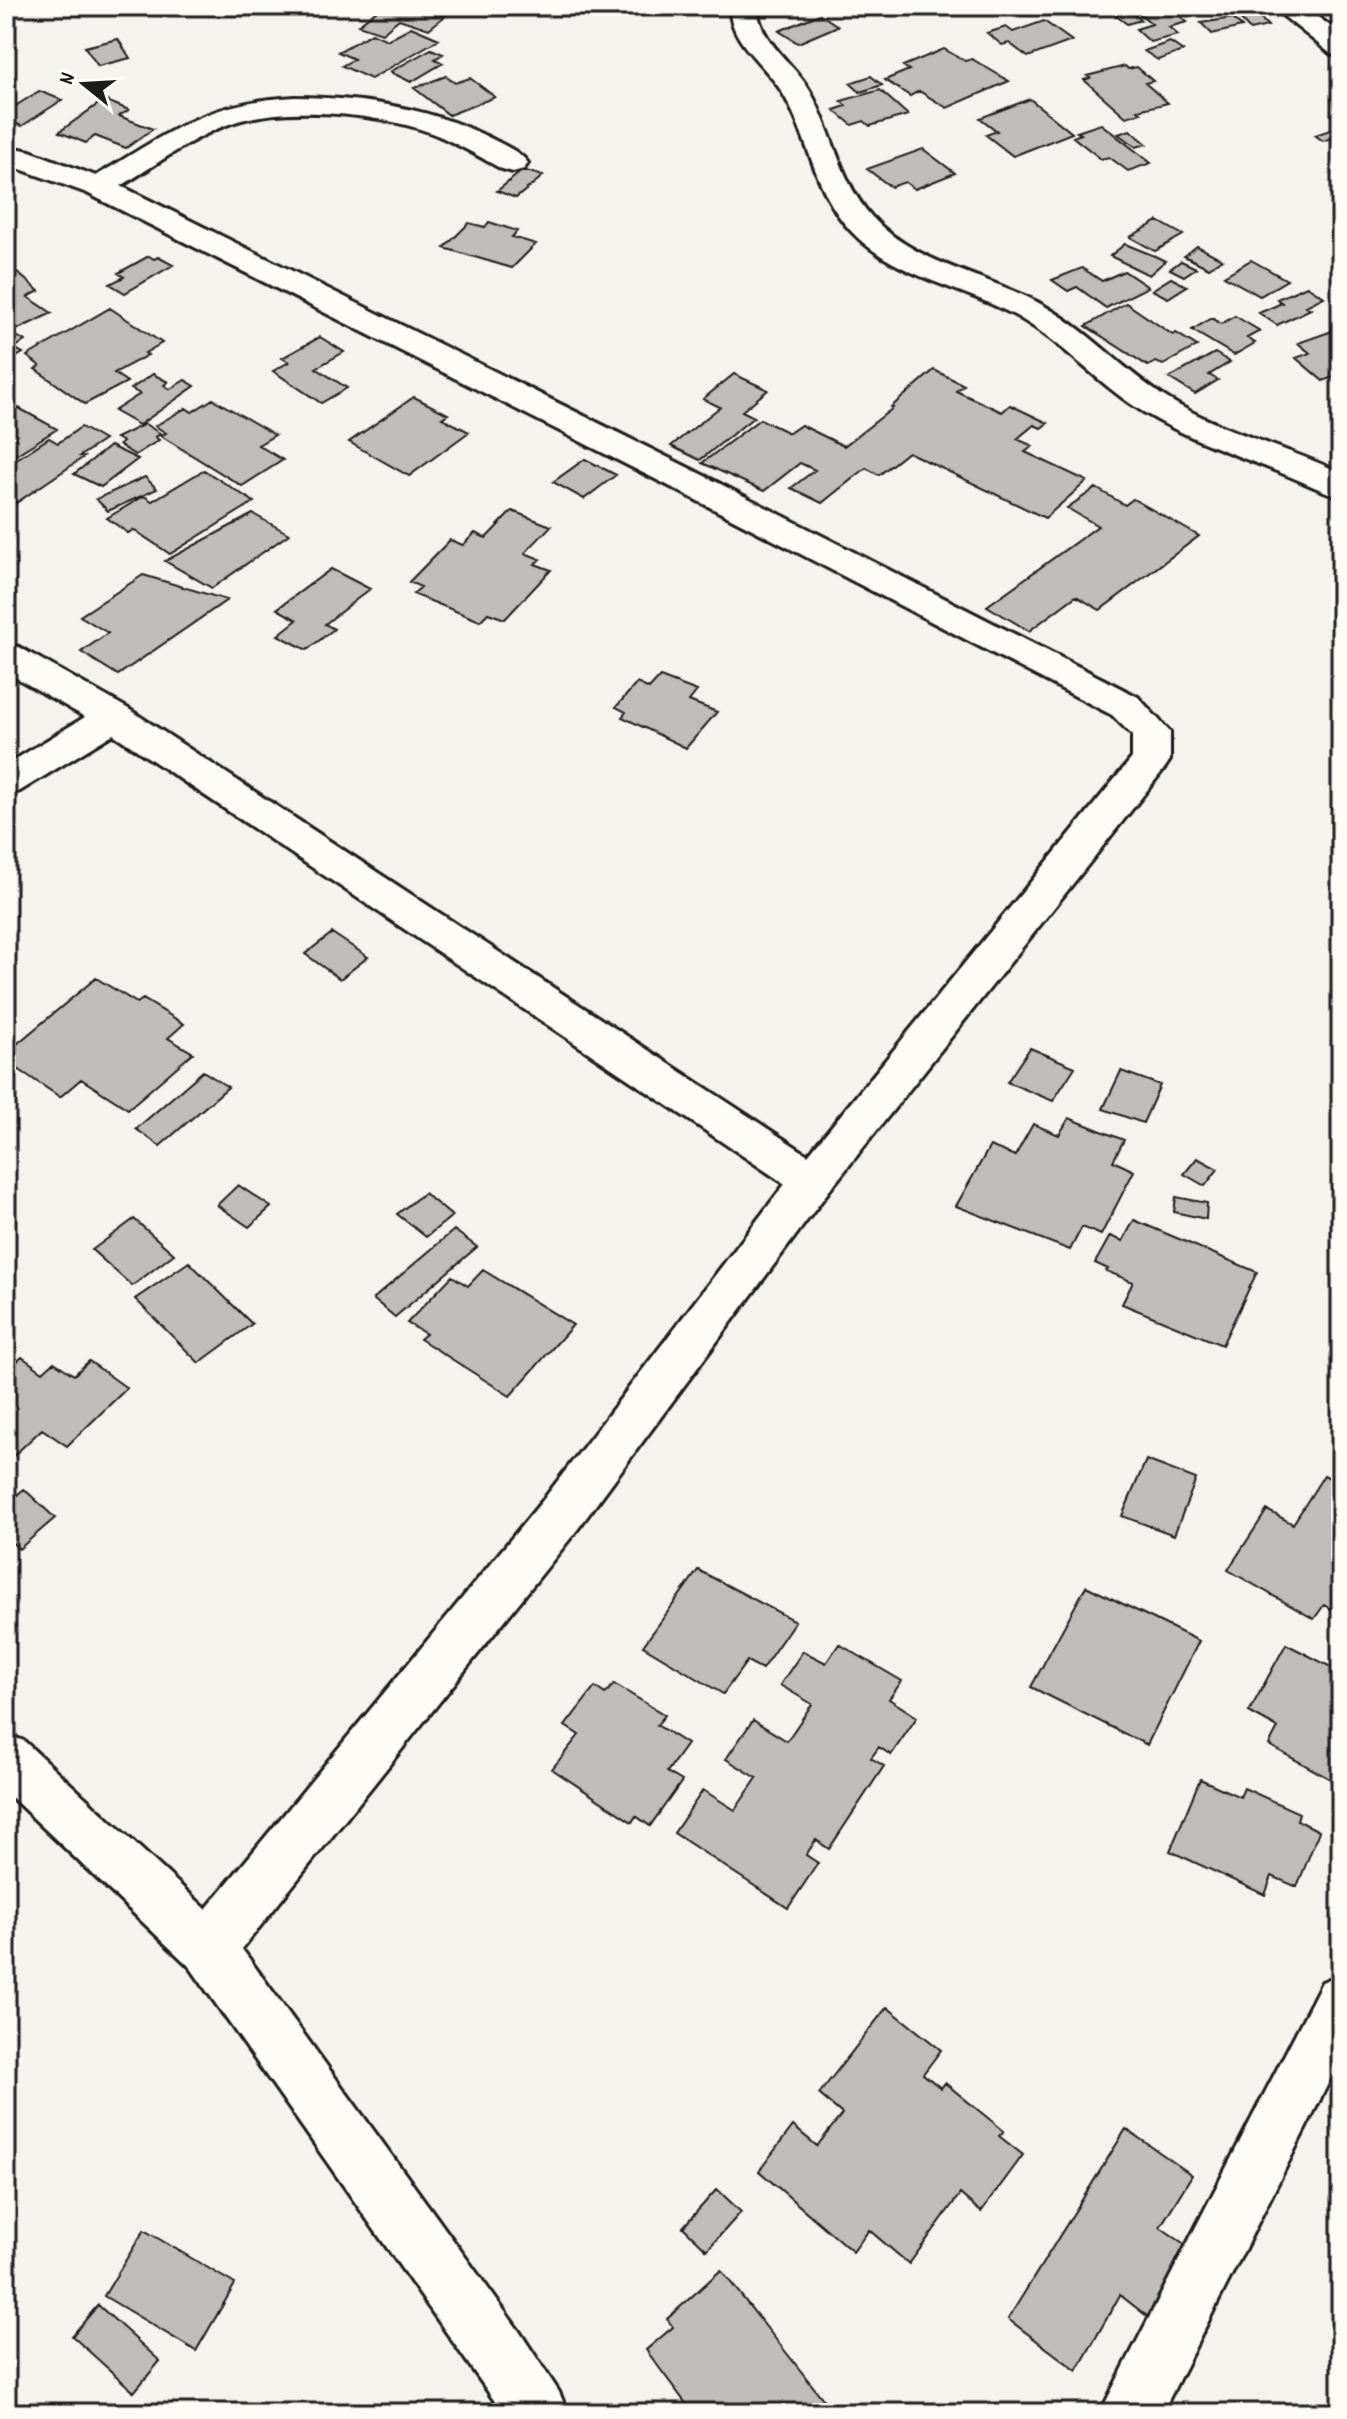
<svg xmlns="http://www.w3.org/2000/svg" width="1347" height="2419" viewBox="0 0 1347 2419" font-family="Dekko,sans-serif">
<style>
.building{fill:#bebdba;stroke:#1c1c1c;stroke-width:2}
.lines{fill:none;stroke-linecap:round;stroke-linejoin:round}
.minor-casing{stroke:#1c1c1c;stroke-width:6}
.minor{fill:#fdfcf7;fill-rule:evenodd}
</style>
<rect width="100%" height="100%" fill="#f4f3ee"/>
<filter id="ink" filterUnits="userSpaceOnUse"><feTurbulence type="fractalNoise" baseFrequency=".0125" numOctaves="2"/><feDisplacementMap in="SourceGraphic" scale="16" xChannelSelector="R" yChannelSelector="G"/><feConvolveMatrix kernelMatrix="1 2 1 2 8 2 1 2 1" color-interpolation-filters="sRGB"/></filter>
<g filter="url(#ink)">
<path class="building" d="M382,6H413L445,16L429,29L399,19L382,33L358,25Z
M1169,6L1187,22L1169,27L1178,35L1150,42L1136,29L1152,24L1139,13Z
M1129,11L1141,20L1127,24L1115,15Z
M820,14L838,26L798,43L779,31Z
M1257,15L1268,26L1250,30L1240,19Z
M1232,18L1242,27L1212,34L1201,23Z
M1044,21L1072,41L1028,57L1009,43L1002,45L987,33L1006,27L1013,32Z
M411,27L439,39L371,79L342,66L354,59L338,52L372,33L387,40Z
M118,39L130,58L98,66L85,47Z
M1170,42L1183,51L1158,60L1144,51Z
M431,49L443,54L435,59L443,63L411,82L390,72Z
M944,49L965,61L972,59L1009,81L947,108L919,91L910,96L885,80L909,70L903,66Z
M1125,66L1128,69L1137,67L1153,81L1145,83L1168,103L1138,110L1141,113L1126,117L1084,80L1090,78L1087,76Z
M446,76L455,83L470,78L495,97L449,115L414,88Z
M871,76L882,85L860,92L850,83Z
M880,90L908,115L870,126L864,121L852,125L834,110L846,106L841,101Z
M39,91L62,100L22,126L6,120V112Z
M1030,99L1072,133L1013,156L986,135L997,131L980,118Z
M104,100L129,110L119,116L153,129L126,148L95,136L86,143L59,132Z
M1101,124L1151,163L1128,171L1109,157L1101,159L1073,137L1081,134L1077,132Z
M1333,129L1341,135L1323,141L1315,135Z
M1130,130L1147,144L1136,147L1118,134Z
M923,149L955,173L915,189L905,182L891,187L867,169Z
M523,170L543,176L516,198L497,191Z
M1158,221L1183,235L1155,251L1130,237Z
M489,222L517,231L512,237L536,244L512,268L444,248L469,223L485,227Z
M1125,244L1157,257L1165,261L1149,275L1110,256Z
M1197,246L1222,259L1209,268L1184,256Z
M149,256L154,259L158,257L173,265L125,293L110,284L124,277L118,273Z
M1251,260L1287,280L1260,296L1224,276Z
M1181,261L1196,268L1184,276L1170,269Z
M6,263L39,291L28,297L52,313L12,332L6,328Z
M1082,268L1102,281L1124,271L1148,287L1106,308L1077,287L1068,291L1052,280Z
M1171,278L1187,286L1168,298L1152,290Z
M1307,286L1324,297L1306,306L1311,309L1277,325L1259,313L1282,303L1277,299Z
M1126,303L1173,335L1176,333L1197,346L1163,365L1156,362L1148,366L1086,326Z
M110,308L162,343L145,353L148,355L114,373L127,382L85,404L35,369L40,366L27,356Z
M1235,316L1260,331L1247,338L1255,343L1234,355L1192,330L1212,318L1221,324Z
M1341,328V378L1338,375L1323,381L1296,358L1310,353L1298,343Z
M15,335L25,341L14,348L23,353L6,363V341Z
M320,337L344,352L316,368L347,388L321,403L273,371L289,362L282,358Z
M1215,353L1230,362L1209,375L1218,380L1195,394L1169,378Z
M934,370L964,385L956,391L1002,412L1010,405L1048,423L1041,428L1034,425L1017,439L1033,446L1025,452L1087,481L1045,518L908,452L879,475L866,468L822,503L791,488L815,470L800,463L764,491L702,463L760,419L789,433L801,425L844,446L893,408L891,407Z
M153,374L168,382L164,385L170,389L185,380L195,386L139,425L114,411L140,394L131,389Z
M734,374L768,390L742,411L754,417L700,460L671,446L720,407L703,399Z
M414,397L448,414L442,418L469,432L409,476L349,442Z
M213,399L275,435L258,445L283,460L242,486L161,436L166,433L155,426L186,408L192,412Z
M6,401L57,429L6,461Z
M145,424L161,434L155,437L159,440L135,455L119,445L123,442L116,438Z
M81,427L104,440L80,456L84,457L16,503L6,497V466L49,438L58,443Z
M110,446L138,459L101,487L74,474Z
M585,459L616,475L584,499L553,482Z
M204,470L254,502L170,554L134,530L128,533L107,518L144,496L152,501Z
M145,477L157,489L108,511L96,499Z
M1096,488L1125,505L1133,499L1199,536L1100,610L1076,596L1029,631L987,606L1098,526L1067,508Z
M512,511L551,526L525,553L540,559L535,564L551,570L505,619L488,613L480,621L413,594L421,587L409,582L450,540L463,545L475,533L486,538Z
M253,514L289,534L212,588L165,561Z
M331,569L370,589L325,624L334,629L307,650L278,635L297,620L277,609Z
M143,575L227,600L118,675L81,652L108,633L80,616Z
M660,677L697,691L689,701L717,712L686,748L622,717L626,712L616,707L637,683L649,689Z
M332,933L368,957L340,979L305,954Z
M96,978L137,1003L143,999L184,1024L168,1038L193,1053L128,1109L81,1079L60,1097L6,1061V1053Z
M1030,1048L1075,1067L1053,1101L1007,1082Z
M203,1071L228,1087L160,1146L136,1129Z
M1121,1071L1160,1085L1143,1123L1103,1109Z
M1069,1118L1124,1140L1113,1161L1134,1171L1101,1235L1082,1227L1070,1250L956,1206L990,1146L1015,1156L1033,1124L1059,1135Z
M1197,1158L1218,1169L1205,1186L1184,1174Z
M238,1185L271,1207L249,1227L217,1205Z
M424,1193L452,1216L426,1237L397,1214Z
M1176,1197L1207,1203L1206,1219L1174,1212Z
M134,1219L174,1254L132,1286L92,1250Z
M1134,1220L1257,1272L1222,1345L1122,1304L1133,1282L1106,1271L1108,1269L1095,1263L1110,1236L1123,1241Z
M454,1230L477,1247L395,1317L373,1299Z
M189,1262L252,1324L199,1363L135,1299Z
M483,1270L573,1325L510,1396L420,1339L426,1334L407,1323L452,1276L468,1286Z
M22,1357L43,1372L54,1362L74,1375L89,1361L127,1388L67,1446L42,1429L6,1463V1371Z
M1146,1460L1196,1479L1174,1535L1122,1516Z
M1324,1475L1341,1484V1615L1324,1605L1314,1619L1228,1570L1267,1510L1293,1524Z
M24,1489L55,1518L19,1549L6,1537V1504Z
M698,1570L795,1621L762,1669L747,1661L723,1694L643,1646Z
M1086,1586L1199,1641L1147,1745L1031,1687Z
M839,1644L902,1681L889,1699L917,1717L891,1755L879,1747L871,1758L884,1766L829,1849L816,1840L806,1855L818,1863L788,1908L674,1833L703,1790L735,1810L757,1778L726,1759L753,1720L787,1741L812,1704L780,1685L803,1651L826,1663Z
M1286,1644L1341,1672V1785L1269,1745L1278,1728L1249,1712Z
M614,1684L665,1715L657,1725L687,1744L667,1772L682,1781L650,1826L636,1816L632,1822L552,1769L579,1735L565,1726L595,1687L605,1694Z
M1200,1779L1240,1797L1244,1788L1299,1813L1297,1820L1319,1831L1297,1887L1272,1876L1265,1895L1170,1851Z
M887,2007L941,2050L923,2074L941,2088L945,2083L1004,2131L999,2136L1023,2155L981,2212L960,2194L909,2264L869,2230L853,2252L759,2171L793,2126L817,2146L842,2114L819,2094Z
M1126,2129L1192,2175L1160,2227L1193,2250L1152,2320L1120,2295L1077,2371L1008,2319Z
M717,2189L741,2212L707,2250L683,2227Z
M144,2230L235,2284L196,2351L104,2296Z
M721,2270L834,2413H693L646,2350L673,2327L667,2319Z
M98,2305L160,2361L134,2392L72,2336Z"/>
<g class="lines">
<g class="minor-casing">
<path id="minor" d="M729,6H757C759,43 793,61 810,91C833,132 840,181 871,216C914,264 982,273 1037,302C1086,327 1122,370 1168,399C1222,432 1284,446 1341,473V497C1320,491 1300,480 1279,472C1229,452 1177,435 1131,404C1092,377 1059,340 1016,316C962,286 895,278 851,231C812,190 809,131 778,86C759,59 731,42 729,6Z
M1271,6H1303L1341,34V57L1331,54Z
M295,97C367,98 434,108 498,142C509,148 521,153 528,163L524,169L513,172L502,169C476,155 449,138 420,129C370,113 282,105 232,123C192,137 156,165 121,186L693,470L1138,697L1170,732V760L1164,769L828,1192L577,1530L242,1949L519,2331L559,2392L568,2413H503L190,1967L6,1792V1734L24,1741L206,1909L543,1500L785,1184L113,734L20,791L6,795V765L85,717L6,672V644L19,647L127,708L808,1155L1132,758V735L1112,715L669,486L87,193L6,164V146L30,151L96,176C170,132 205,102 295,97Z
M1341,1974V2058L1162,2413H1100L1322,1982Z"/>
</g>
<use href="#minor" class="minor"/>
</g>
</g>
<rect width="1347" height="2419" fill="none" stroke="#fdfcf7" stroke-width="32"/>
<rect x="16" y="16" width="1315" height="2387" fill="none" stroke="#1c1c1c" stroke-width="3" filter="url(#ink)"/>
<g transform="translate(84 84) rotate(288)" stroke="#fdfcf7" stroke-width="6" paint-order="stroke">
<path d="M0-6L14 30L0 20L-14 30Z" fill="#1c1c1c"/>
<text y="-12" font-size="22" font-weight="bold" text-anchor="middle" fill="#1c1c1c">N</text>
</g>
</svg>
